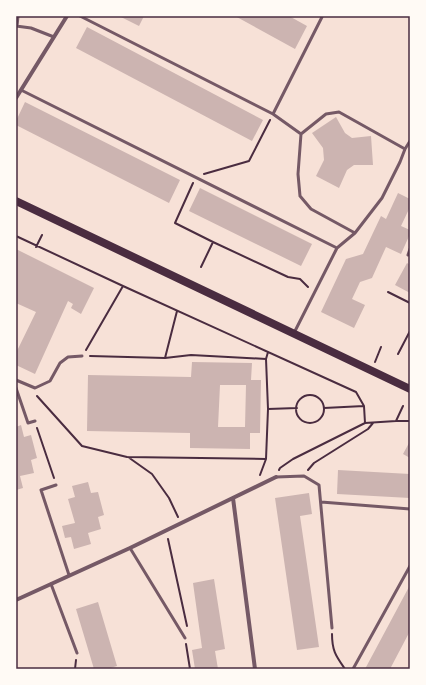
<svg xmlns="http://www.w3.org/2000/svg" width="426" height="685" viewBox="0 0 426 685" font-family="Arial,sans-serif">
<style>
.building{fill:#ccb4b1;fill-rule:evenodd}
.lines{fill:none;stroke-linecap:round;stroke-linejoin:round}
.path{stroke:#4a2c40;stroke-width:2}
.service{stroke:#755966;stroke-width:3}
.minor{stroke:#755966;stroke-width:4}
.secondary{stroke:#4a2c40;stroke-width:8}
.neatline{fill:none;stroke:#4a2c40;stroke-width:1.5}
</style>
<rect width="100%" height="100%" fill="#f7e1d7"/>
<path class="building" d="M119,16H144L139,26Z
M235,16H289L307,26L295,49Z
M87,27L263,120L252,141L76,48Z
M25,102L180,180L169,203L16,125V121Z
M336,117L345,133L352,138L371,136L373,165H354L347,170L339,188L316,176L324,160L323,148L312,133Z
M200,188L312,244L301,266L189,211Z
M398,193L410,199V207L401,226L410,230V234L401,254L386,247L372,278L360,282L352,299L365,305L354,328L321,312L346,259L363,254L381,216L386,219Z
M16,249L94,288L81,314L71,308L73,304L68,301L35,374L16,365V353L36,312L16,303Z
M407,263L410,265V293L395,285Z
M192,362L252,363L251,380H261L260,433H250V449L190,448V433L87,431L88,375L191,377ZM220,385H246L245,427H218Z
M21,425L24,437L31,435L37,458L31,460L34,473L20,476L23,488L16,490V427Z
M409,443L410,444V458L403,454Z
M338,470L410,474V498L337,494Z
M88,482L91,493L98,492L104,515L98,517L101,529L88,533L91,544L74,549L71,537L65,538L62,526L75,523L68,499L75,497L72,486Z
M309,493L312,514L300,516L319,647L297,650L275,498Z
M214,579L225,649L215,651L218,669H195L192,650L202,648L193,583Z
M410,585V631L390,669H365Z
M98,602L117,666L107,669H94L76,609Z"/>
<g class="lines">
<path class="path" d="M204,174L249,161L270,120
M193,183L175,223L213,242L201,267
M16,236L123,286
M213,242L288,277L300,279L308,287
M36,247L42,235
M388,292L410,303
M86,350L123,286L356,392L364,406L365,423L396,421H410
M398,354L410,331
M90,356L165,358L191,355L266,359L268,409L266,459L260,475
M165,358L177,311
M266,359L268,352
M375,362L381,347
M296 409a14 14 0 1 1 28 0a14 14 0 1 1-28 0Z
M37,396L82,446L127,457L266,459
M324,408L364,406
M268,409L297,408
M396,421L403,406
M37,428L54,478
M128,457L152,474L169,498L178,517
M279,470L280,468L293,459L365,423
M308,470L314,463L368,429L373,423
M168,539L187,626
M332,634C332,651 336,656 345,669
M186,644L190,669
M75,669L76,660"/>
<path class="service" d="M80,16L273,114L322,17L321,16
M16,26L31,28L54,37
M17,26L18,16
M21,90L337,248
M273,114L301,134L298,174L300,196L311,209L355,233
M301,134L326,114L339,112L405,149
M408,255L410,249
M294,333L337,248L355,233L382,198L400,162L405,149L410,141
M16,380L35,388L50,381L60,363L68,357L82,356
M16,388L28,423L35,421
M276,477L304,476L319,485L332,628
M56,485L41,490L69,575
M321,502L410,509
M130,548L185,638
M51,584L77,653
M353,669L410,566"/>
<path class="minor" d="M16,98L67,16
M233,498L255,669
M16,600L130,548L276,477"/>
<path class="secondary" d="M16,201L410,389"/>
</g>
<rect width="426" height="685" fill="none" stroke="#fffaf5" stroke-width="34"/>
<rect x="17" y="17" width="392" height="651" class="neatline"/>
</svg>
